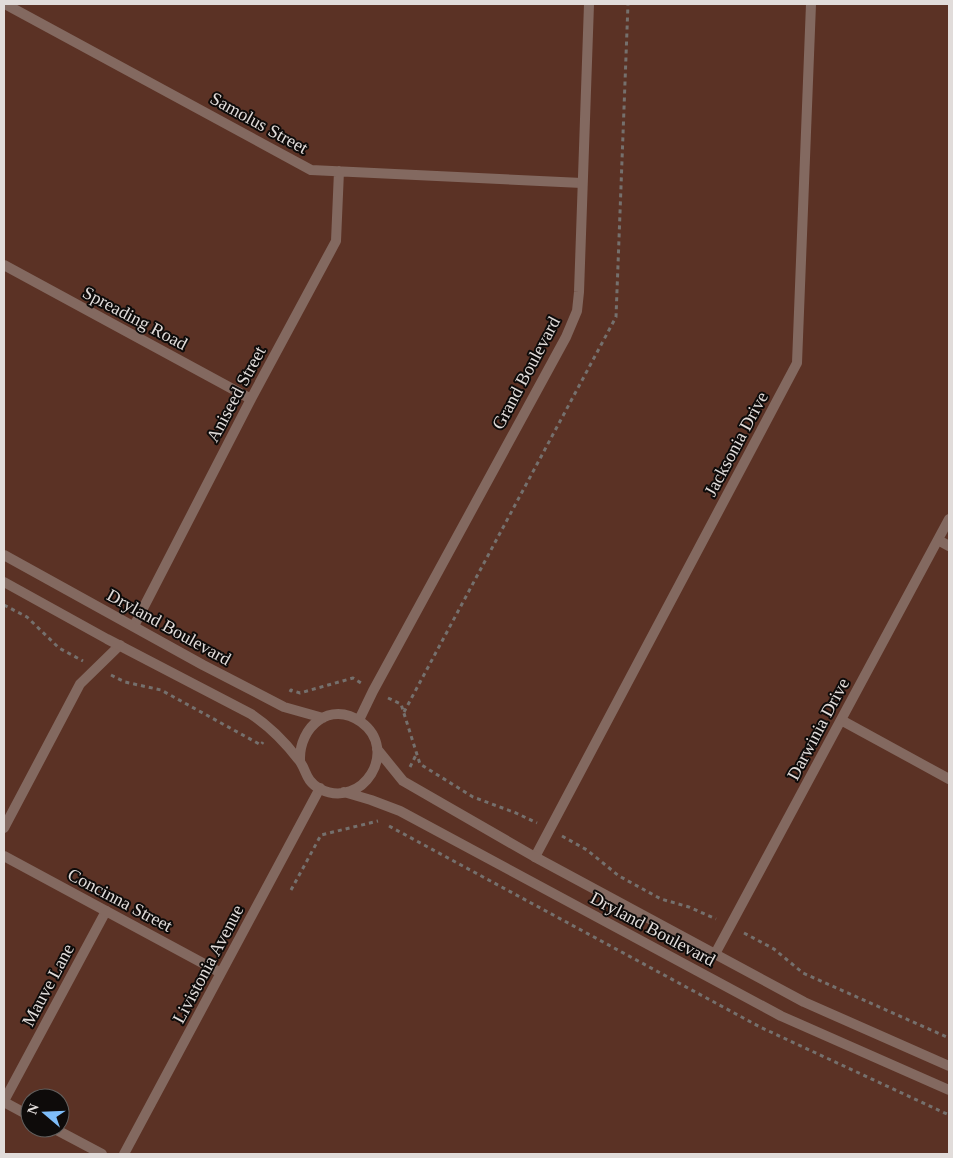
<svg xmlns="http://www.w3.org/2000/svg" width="953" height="1158" viewBox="0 0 953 1158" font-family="'Times New Roman',serif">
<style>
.green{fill:#5b3225;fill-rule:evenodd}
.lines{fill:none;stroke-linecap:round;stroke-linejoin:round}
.path{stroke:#75706d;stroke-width:3;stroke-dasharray:4 4;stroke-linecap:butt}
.service{stroke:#836960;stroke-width:10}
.minor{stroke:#836960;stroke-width:10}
.tertiary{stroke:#836960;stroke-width:10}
.labels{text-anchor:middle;stroke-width:4;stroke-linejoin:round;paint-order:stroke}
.street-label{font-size:18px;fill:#e1dcda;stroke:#0e0b0a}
</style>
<rect width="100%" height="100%" fill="#27211e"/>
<path class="green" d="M4,4H949V1154H4ZM30,1098H60V1128H30Z"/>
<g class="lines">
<path class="path" d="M4,605L27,617L59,648L83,661
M111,675L125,682L161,690L261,745L263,742
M290,692L291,690L300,693L353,678L361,683
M388,698L401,704L420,764L473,797L516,813L537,823
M404,712L616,317L628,4
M410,767L416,755
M389,826L760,1027L949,1115
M562,836L587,850L619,876L661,899L689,907L716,919
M291,890L321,835L378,821
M744,933L774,949L803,973L949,1038"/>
<path class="service" d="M4,1101L106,911"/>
<path class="minor" d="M5,4L311,170L582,183
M4,265L251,399
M938,540L949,546
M134,626L251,399L336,241L339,171
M841,720L949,779
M4,828L80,684L120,645
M4,856L221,973
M535,857L797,363L811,4
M715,954L949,519
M4,1102L30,1116
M53,1128L102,1154
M124,1154L320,788"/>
<path class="tertiary" d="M4,555L203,665L284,707L323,718
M4,582L107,639L251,714C269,726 285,742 298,759C307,769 304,780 320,789C363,810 400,750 361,722C330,700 299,727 300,760
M359,720L373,691L566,337L577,311L579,292L589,4
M377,749L403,781L535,857L804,1002L949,1066
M344,792L371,800L400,811L781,1016L949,1090"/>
</g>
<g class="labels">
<g class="street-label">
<text transform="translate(259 123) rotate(29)" y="6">Samolus Street</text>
<text transform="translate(135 318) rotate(28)" y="6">Spreading Road</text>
<text transform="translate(526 373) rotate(-62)" y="6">Grand Boulevard</text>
<text transform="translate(236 394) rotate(-62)" y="6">Aniseed Street</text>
<text transform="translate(736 444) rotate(-62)" y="6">Jacksonia Drive</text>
<text transform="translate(169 627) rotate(29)" y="6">Dryland Boulevard</text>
<text transform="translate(818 729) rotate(-62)" y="6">Darwinia Drive</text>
<text transform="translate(120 900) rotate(28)" y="6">Concinna Street</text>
<text transform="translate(653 929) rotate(28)" y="6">Dryland Boulevard</text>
<text transform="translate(208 964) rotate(-62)" y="6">Livistonia Avenue</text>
<text transform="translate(48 985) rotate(-62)" y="6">Mauve Lane</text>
</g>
</g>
<rect width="953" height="1158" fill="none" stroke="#e1dcda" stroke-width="10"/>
<g transform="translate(45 1113) rotate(289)"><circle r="24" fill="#0e0b0a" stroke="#625f5d"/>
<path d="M0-4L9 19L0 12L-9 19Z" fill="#7ebdf9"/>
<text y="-8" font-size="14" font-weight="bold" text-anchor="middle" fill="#e1dcda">N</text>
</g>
</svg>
